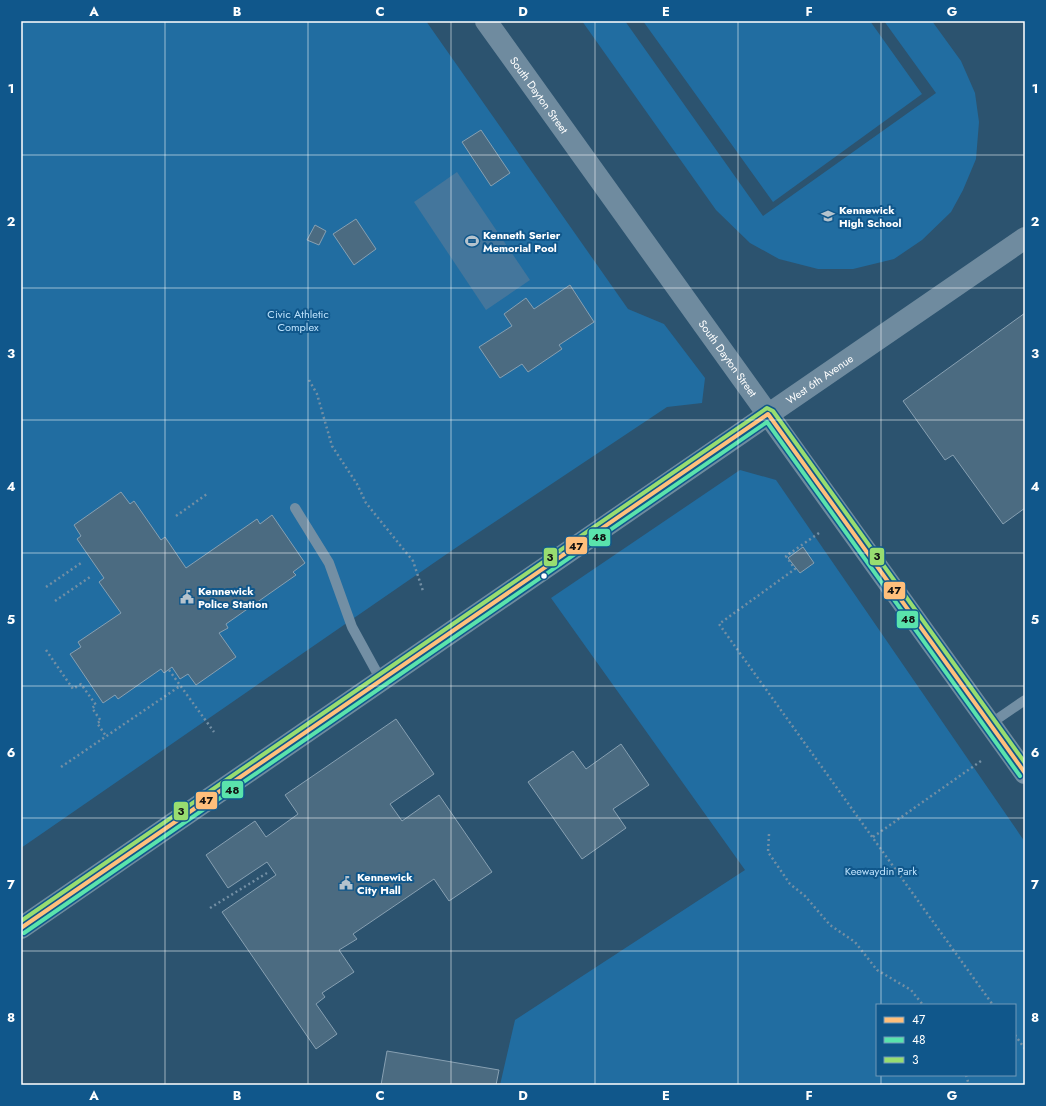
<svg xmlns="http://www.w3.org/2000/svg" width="1046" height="1106" viewBox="0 0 1046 1106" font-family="Jost,sans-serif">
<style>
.green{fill:#216da1;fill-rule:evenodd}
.water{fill:#44769c}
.building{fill:#4b6b81;stroke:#87a0b2}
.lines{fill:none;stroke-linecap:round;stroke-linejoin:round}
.path{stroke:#738fa4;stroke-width:2.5;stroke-dasharray:2 3;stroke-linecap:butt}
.lane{stroke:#738fa4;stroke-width:10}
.secondary{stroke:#6f8b9f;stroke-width:22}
.bus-1-casing{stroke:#10578b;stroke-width:7}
.bus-2-casing{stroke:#10578b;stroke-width:7}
.bus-3-casing{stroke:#10578b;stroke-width:7}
.bus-1{stroke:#ffbf7b;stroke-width:4}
.bus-2{stroke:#5ae3ac;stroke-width:4}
.bus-3{stroke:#98dd70;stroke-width:4}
.grid{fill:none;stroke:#fff;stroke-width:1;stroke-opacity:0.55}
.bus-dot{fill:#fff;stroke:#10578b;stroke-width:1.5}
.labels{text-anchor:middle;stroke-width:4;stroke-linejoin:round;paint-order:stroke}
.street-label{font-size:11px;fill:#fff;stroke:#10578b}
.poi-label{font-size:11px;font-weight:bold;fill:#fff;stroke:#10578b;text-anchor:start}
.park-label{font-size:11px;fill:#bee3fd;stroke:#10578b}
.line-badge{stroke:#10578b;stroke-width:1.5}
.pale-badge-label{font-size:11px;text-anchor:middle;font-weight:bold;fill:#111}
.neatline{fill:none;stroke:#fff;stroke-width:1.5}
.grid-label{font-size:13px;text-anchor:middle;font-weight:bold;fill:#fff}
</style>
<rect width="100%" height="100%" fill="#2c536f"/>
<path class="green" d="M21,21H426L628,309L664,324L705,378L702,403L667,407L454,549L21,848Z
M582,21H625L763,216L936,93L884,21H932L961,61L975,93L979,122L976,159L963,190L951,212L922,240L894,259L853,269H818L779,259L750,243L716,210Z
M643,21H870L922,94L773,202Z
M740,470L776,480L1025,842V1085H500L515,1020L745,870L551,598ZM877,1005H1015V1075H877Z"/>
<path class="water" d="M457,172L530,280L486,310L414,202Z"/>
<path class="building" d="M481,130L510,173L491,186L462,142Z
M356,219L376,249L354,265L333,234Z
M315,225L326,231L319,245L307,240Z
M570,285L594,322L559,345L562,349L528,372L522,364L500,378L479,347L512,326L504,314L526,298L534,309Z
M1025,313V508L1003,524L953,455L945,460L903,401Z
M121,492L130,504L134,501L161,540L165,537L186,568L257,519L260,524L272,515L305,563L293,572L296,575L226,624L228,628L219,633L236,657L196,685L188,674L180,679L172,667L164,673L161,669L118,699L115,695L103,703L70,654L81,647L78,642L121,613L99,582L104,578L77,539L81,536L74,525Z
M803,547L814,563L800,573L788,558Z
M396,719L434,774L390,804L402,821L439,795L492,872L449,901L434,879L353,934L357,939L339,950L354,972L322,993L325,997L316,1004L337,1034L316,1049L222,912L276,875L267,862L228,888L206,855L255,821L266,837L298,814L285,795Z
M621,744L649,785L613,809L626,828L582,859L528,782L573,751L586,769Z
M387,1051L499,1070L496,1085H381Z"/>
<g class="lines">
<path class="path" d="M309,380L317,394L332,446L357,484L366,503L413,561L423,591
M176,516L207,494
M819,533L786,556L795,569L719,624L993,1005
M46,587L81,563
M55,601L90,577
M46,650L73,689L81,684L96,705L92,708L101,721L97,723L106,736
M169,670L214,732
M61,767L180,686
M769,834L768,852L790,884L805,896L830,925L855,942L877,970L911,990L923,1005
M873,837L981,761
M210,908L267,873
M1015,1035L1025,1049
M966,1075L969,1085"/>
<path class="lane" d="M295,508L329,563L352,627L381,680
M990,724L1025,700"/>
<g class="secondary">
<path id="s1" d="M486,21L1025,773"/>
<path id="s2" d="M21,928L1025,238"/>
</g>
<g class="bus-1-casing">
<path id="bus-1" d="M21,928L768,414L1025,773"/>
</g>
<g class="bus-2-casing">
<path id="bus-2" d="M24,933L767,422L1020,776"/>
</g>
<g class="bus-3-casing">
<path id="bus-3" d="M21,921L767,408L773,411L1025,763"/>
</g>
<use href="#bus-1" class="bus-1"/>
<use href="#bus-2" class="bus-2"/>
<use href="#bus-3" class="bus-3"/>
</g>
<path class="grid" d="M165,21V1085M308,21V1085M451,21V1085M595,21V1085M738,21V1085M881,21V1005M21,155H1025M21,288H1025M21,420H1025M21,553H1025M21,686H1025M21,818H1025M21,951H1025M881,1075V1085"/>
<defs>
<g id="school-bare" transform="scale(1.08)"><path d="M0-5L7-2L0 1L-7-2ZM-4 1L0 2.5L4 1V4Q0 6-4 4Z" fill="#b5c3cd" stroke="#10578b" stroke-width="2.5" paint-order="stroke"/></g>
<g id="stadium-bare" transform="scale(1.08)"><path d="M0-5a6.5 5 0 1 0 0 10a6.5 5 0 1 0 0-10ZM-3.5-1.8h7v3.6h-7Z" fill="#b5c3cd" stroke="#10578b" stroke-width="2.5" paint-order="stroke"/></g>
<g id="civic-bare" transform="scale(1.08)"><path d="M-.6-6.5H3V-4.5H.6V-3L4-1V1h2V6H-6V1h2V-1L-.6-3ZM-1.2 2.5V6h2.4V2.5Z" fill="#b5c3cd" stroke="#10578b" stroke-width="2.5" paint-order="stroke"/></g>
</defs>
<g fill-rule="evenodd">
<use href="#school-bare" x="828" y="216"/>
<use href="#stadium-bare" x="472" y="241"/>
<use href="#civic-bare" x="187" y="597"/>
<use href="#civic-bare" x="346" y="883"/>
</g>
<circle class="bus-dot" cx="544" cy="576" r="3.5"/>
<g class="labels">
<g class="street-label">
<text dy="4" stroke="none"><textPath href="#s1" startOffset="91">South Dayton Street</textPath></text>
<text dy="4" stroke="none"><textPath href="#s1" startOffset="415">South Dayton Street</textPath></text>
<text dy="4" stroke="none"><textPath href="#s2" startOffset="969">West 6th Avenue</textPath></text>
</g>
<g class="poi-label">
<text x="839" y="214">Kennewick<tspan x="839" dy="13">High School</tspan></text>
<text x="483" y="239">Kenneth Serier<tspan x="483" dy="13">Memorial Pool</tspan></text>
<text x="198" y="595">Kennewick<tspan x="198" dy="13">Police Station</tspan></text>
<text x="357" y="881">Kennewick<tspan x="357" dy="13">City Hall</tspan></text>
</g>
<g class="park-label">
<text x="298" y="318">Civic Athletic<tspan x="298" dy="13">Complex</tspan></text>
<text x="881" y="875">Keewaydin Park</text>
</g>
</g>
<g class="line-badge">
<rect x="588" y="528" width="23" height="19" rx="4" fill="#5ae3ac"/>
<rect x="565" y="536" width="23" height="19" rx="4" fill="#ffbf7b"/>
<rect x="869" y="547" width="16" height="19" rx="4" fill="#98dd70"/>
<rect x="543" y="547" width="15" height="20" rx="4" fill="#98dd70"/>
<rect x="883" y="581" width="23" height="19" rx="4" fill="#ffbf7b"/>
<rect x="896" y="610" width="23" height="19" rx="4" fill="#5ae3ac"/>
<rect x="221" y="780" width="23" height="19" rx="4" fill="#5ae3ac"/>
<rect x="195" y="791" width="23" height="19" rx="4" fill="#ffbf7b"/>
<rect x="173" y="801" width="16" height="20" rx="4" fill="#98dd70"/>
</g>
<g class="pale-badge-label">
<text x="599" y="541">48</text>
<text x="576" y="550">47</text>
<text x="877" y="560">3</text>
<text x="550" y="561">3</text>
<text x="894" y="594">47</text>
<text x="908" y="623">48</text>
<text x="232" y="794">48</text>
<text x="206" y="804">47</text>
<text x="181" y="815">3</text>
</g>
<rect width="1046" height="1106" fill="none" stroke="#10578b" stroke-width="44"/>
<rect x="876" y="1004" width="140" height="72" fill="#10578b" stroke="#709ab9"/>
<rect x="884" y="1017" width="20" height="6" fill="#ffbf7b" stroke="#709ab9"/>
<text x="912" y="1024" font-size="12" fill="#ffffff">47</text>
<rect x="884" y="1037" width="20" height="6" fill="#5ae3ac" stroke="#709ab9"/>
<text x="912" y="1044" font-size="12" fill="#ffffff">48</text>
<rect x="884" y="1057" width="20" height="6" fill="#98dd70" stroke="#709ab9"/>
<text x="912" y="1064" font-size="12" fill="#ffffff">3</text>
<rect x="22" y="22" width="1002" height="1062" class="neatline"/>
<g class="grid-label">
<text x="94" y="16">A</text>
<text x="237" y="16">B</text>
<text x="380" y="16">C</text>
<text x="523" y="16">D</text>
<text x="666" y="16">E</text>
<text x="809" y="16">F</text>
<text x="952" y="16">G</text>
<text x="11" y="93">1</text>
<text x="1035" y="93">1</text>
<text x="11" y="226">2</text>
<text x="1035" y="226">2</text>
<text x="11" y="358">3</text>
<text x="1035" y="358">3</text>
<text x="11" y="491">4</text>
<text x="1035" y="491">4</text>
<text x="11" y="624">5</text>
<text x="1035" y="624">5</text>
<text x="11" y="757">6</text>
<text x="1035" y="757">6</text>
<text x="11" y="889">7</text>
<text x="1035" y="889">7</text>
<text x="11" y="1022">8</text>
<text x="1035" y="1022">8</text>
<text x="94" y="1100">A</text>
<text x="237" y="1100">B</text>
<text x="380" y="1100">C</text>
<text x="523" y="1100">D</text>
<text x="666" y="1100">E</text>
<text x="809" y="1100">F</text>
<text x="952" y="1100">G</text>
</g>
</svg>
